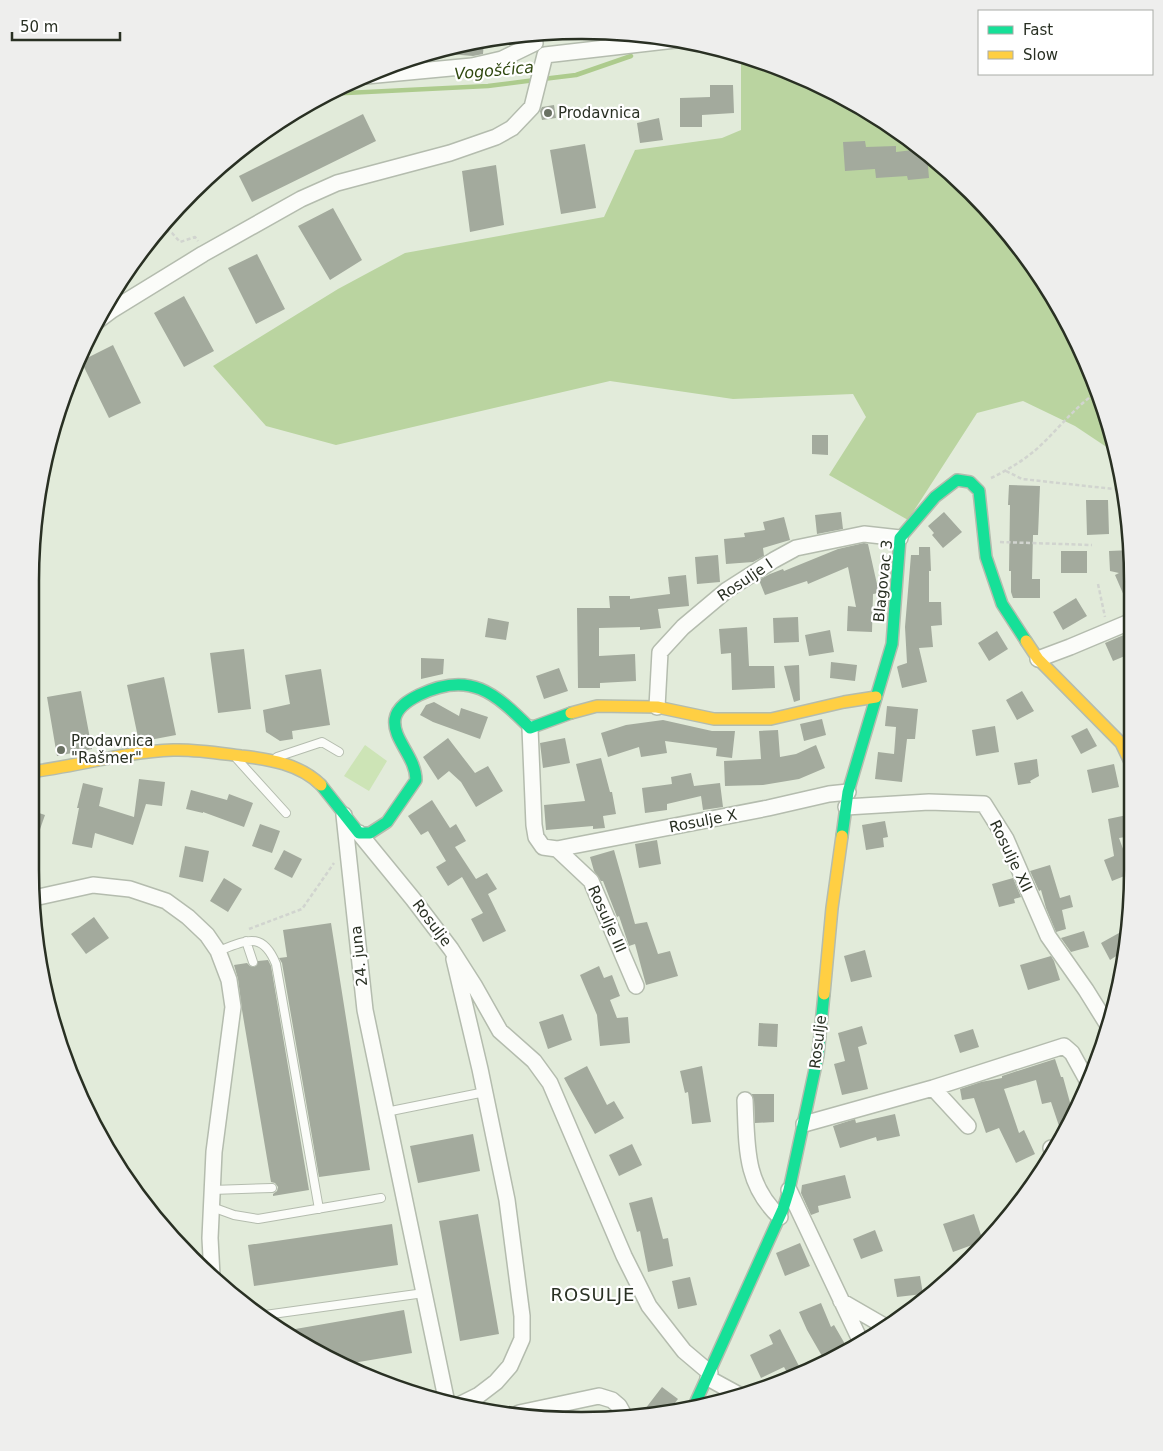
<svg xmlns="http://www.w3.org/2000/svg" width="1163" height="1451" viewBox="0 0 1163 1451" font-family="'DejaVu Sans',sans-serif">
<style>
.green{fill:#cde4b6}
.forest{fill:#bad4a0}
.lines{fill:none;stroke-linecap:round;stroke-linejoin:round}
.stream{stroke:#adcb8d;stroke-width:4.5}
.building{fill:#a3aa9d}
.lane-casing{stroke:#b4bcae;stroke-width:10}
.street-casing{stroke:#b4bcae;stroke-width:18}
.fast-casing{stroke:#b4bcae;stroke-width:14}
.slow-casing{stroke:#b4bcae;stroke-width:14}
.path{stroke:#d1d4cf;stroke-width:2.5;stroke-dasharray:4 2.5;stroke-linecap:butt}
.lane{stroke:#fbfcf9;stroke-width:8}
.street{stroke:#fbfcf9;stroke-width:15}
.fast{stroke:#16e098;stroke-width:11}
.slow{stroke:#ffcf43;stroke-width:11}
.poi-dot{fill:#6a7163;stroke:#fff;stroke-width:2}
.labels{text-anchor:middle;stroke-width:4.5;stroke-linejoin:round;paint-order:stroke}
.poi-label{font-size:15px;fill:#293023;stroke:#fff;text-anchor:start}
.street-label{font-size:15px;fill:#293023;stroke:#fff}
.water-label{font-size:16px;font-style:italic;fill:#2f480e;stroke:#fff}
.quarter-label{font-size:18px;letter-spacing:1px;fill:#293023;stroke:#fff}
.rim{fill:none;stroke:#293023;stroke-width:2.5}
</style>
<rect width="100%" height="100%" fill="#e2ebda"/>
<path class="green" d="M365,745L387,761L369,791L344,776Z"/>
<path class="forest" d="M741,55L759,59L857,104L945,167L1019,246L1076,337L1114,439L1117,454L1075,426L1023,401L977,413L908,520L829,475L866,417L853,394L733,399L610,381L336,445L266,426L213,366L338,289L405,253L604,217L635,150L722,138L741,130Z"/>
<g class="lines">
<path class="stream" d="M543,79L576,75L631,56
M326,94L488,86L535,80"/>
</g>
<path class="building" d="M484,41L483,54L473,56L437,53L438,49Z
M710,85H733L734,113L702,115V127H680V98L710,97Z
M554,105L556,118L542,120L540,111L542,107Z
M363,114L376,141L252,202L239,176Z
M659,118L663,140L640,143L637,123Z
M865,141L866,147L896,146V152L921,149L927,154L929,178L908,180L907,176L876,178L875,169L845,171L843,142Z
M585,144L596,208L561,214L550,150Z
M496,165L504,225L470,232L462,171Z
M333,208L362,260L330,280L298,226Z
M257,254L285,309L256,324L228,268Z
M184,296L214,351L184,367L154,313Z
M113,345L141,403L109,418L81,361Z
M812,435H828V455L812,454Z
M1009,485L1040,486L1038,535H1033L1032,579H1040V598H1013L1011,592V571H1009L1010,505H1008Z
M1086,500H1108L1109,534L1087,535Z
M841,512L843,529L817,534L815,515Z
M944,512L962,532L943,548L932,535L934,533L928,526Z
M784,517L790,540L763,548L764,556L753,562L726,564L724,539L745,537L744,533L765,530L763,522Z
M864,543L868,544L879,593L873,594L872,632L847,631L848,606L856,607L848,567L808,584L807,581L765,595L759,580L770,574L783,569L784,571L838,549Z
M919,547H930L931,571H929V602H941L942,625L931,626L933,647L919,648L927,682L902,688L897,667L898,666L907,663L905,627L911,555H919Z
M1132,550V612H1131L1115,575L1119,573L1110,571L1109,551Z
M1061,551H1087V573H1061Z
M718,555L720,582L697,584L695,557Z
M686,575L689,606L658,609L661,628L640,630V627L599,628V656L635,654L636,681L600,683V688H578L577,608H610L609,596H630V599L670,594L668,577Z
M1076,598L1087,616L1063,630L1053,612Z
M798,617L799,642L774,643L773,618Z
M488,618L509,622L506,640L485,637Z
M747,627L749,666H774L775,688L732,690L731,653L721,654L719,629Z
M830,630L834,652L809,656L805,635Z
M997,631L1008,649L989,661L978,643Z
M1126,634L1132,649V653L1113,661L1105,643Z
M244,649L251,709L218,713L210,653Z
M421,658L444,659L443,674L421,679Z
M831,662L857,665L855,681L830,678Z
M799,665L800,700L794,702L784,666Z
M559,668L568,691L544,699L536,676Z
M321,669L330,725L292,731L293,739L280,741L266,732L263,710L290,704L285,675Z
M164,677L176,735L139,742L127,685Z
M81,691L92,749L57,756L47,697Z
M1022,691L1034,711L1017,720L1006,700Z
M434,702L459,716L461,708L488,717L480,739L433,722L420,715L426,705Z
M887,706L918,709L915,739H907L902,782L875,779L878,752L894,754L896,727L885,726Z
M822,719L826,735L804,741L800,724Z
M663,720L712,731H735L732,758L716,756L717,748L665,741L667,753L641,757L639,747L608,757L601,733L626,725Z
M995,726L999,752L976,756L972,730Z
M1087,728L1097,746L1081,754L1071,736Z
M778,730L780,757L796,754L816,745L825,768L799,779L763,785L725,786L724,761L761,759L759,731Z
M448,738L475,773L488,766L503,791L476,807L461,782L449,771L438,780L423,757Z
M565,738L570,763L543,768L540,743Z
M601,758L610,792H612L616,814L603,816L605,828L593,829V826L546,830L544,805L585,801L576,764Z
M1037,759L1039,776L1030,781L1031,783L1018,785L1014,763Z
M1114,764L1119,787L1092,793L1087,770Z
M691,773L694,786L720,783L723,807L703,810L701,796L667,804V810L645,813L642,788L672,784L671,777Z
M139,779L165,782L162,806L146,804L133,845L95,833L92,848L72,844L79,808H77L83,783L103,788L99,806L134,817Z
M191,790L227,800L229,794L253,803L244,827L203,812V813L186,809Z
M432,800L450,828L456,824L466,841L455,847L476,879L487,873L497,889L488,894L506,931L483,942L471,919L483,913L462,877L448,886L436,867L446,861L428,831L421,835L408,816Z
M30,810L45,815L32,852H30Z
M1132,814V836L1119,838L1132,873L1112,881L1104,860L1114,856L1108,819Z
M885,821L888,837L883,838L884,847L866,850L862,825Z
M260,824L280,831L272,853L252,846Z
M657,840L661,864L639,868L635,844Z
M185,846L209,851L203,882L179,877Z
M284,850L302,859L292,878L274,869Z
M614,850L635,924L647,922L658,954L670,951L678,976L646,985L635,944L629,946L619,916L617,917L603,881H601L594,871L590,857Z
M1050,865L1060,898L1070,895L1073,907L1062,910L1066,929L1056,932L1046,908L1041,890L1039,891L1030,871Z
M224,878L242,889L228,912L210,901Z
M1013,878L1021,897L1014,899L1015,903L999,907L992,884Z
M94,917L109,938L86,954L71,934Z
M331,923L370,1170L319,1177L282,963L279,958L287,957L283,930Z
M1084,931L1089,947L1071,952L1061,938Z
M1119,933L1125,945L1124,951L1110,960L1101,943Z
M865,950L872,977L851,982L844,956Z
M1051,956L1054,961L1060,980L1028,990L1020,965Z
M268,960L271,966L309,1190L273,1196V1194L277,1191L278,1187L275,1183L271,1182L242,1010L238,979L234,965L247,963L250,966L254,967L257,965L258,961Z
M599,966L604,978L612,975L620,996L610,1000L617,1018L628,1017L630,1043L600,1046L597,1015L580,975Z
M563,1014L572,1040L548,1049L539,1022Z
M759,1023L778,1024L777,1047L758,1046Z
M862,1026L867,1044L858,1047L868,1089L842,1095L834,1064L845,1061L838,1033Z
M973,1029L979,1047L960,1053L954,1035Z
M1055,1059L1061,1077H1063L1074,1117L1062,1135L1051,1102L1042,1104L1036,1080L1004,1089L1019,1133L1024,1130L1035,1154L1016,1163L999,1128L986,1133L974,1098L962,1100L960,1089L981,1082L1002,1078V1076Z
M587,1066L607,1105L614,1101L624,1118L595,1134L564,1078Z
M702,1066L711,1122L692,1124L688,1092L685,1093L680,1071Z
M751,1094H774V1122L755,1123L754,1100Z
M895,1114L900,1136L877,1141L876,1137L840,1148L833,1126L855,1119L856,1123Z
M473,1134L480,1171L418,1183L410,1146Z
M632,1144L642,1165L619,1176L609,1155Z
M845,1175L851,1198L818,1206L819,1212L811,1215L801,1193L802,1185Z
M652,1197L663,1239L668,1238L673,1266L648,1272L640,1231L637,1232L629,1203Z
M478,1214L499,1334L460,1341L439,1221Z
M974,1214L983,1241L953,1252L943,1224Z
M392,1224L398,1265L254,1286L248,1245Z
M875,1230L883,1251L861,1259L853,1239Z
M800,1243L810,1266L785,1276L776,1253Z
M920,1276L923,1294L897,1297L894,1279Z
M690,1277L697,1305L678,1309L672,1281Z
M821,1303L831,1327L834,1325L845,1344L822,1356L807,1330L799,1312Z
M404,1310L412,1353L347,1364L306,1347L284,1331Z
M780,1329L801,1370L789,1376L784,1367L761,1378L750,1355L773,1344L769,1335Z
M662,1387L678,1399L670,1409L642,1413Z"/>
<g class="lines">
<g class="lane-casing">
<path id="lane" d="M277,757L322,742L339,752
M237,759L286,813
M246,941L253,962
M218,951C246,941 262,930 276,964L319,1209
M386,1112L485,1092
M212,1190L272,1188
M212,1207L234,1215L258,1219L381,1198
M265,1315L424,1293"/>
</g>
<g class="street-casing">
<path id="street" d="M545,55L675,40
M366,76L472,66L502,59L535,43
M96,322L112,310L203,254L301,199L337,183L450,153L496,137L512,128L532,107L545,55
M1038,659L1070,647L1132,621
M657,707L660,652L683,627L727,590L774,560L796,548L864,534L900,538
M530,728L534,825L536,837L543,847L557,849L572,846L768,808L829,794L848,792
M846,807L929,802L984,804L1006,839L1048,936L1086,990L1109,1027
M344,815L365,1010L447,1403
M359,833L413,899L451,949L474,985L500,1031L534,1061L550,1083L624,1256L649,1306L684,1351L710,1373
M557,849L591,881L636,986
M34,898L93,885L130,889L166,901L188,917L207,935L218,951L229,980L233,1007L214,1152L210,1238L212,1276
M454,959L480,1069L507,1200L522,1316V1339L510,1366L496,1382L479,1395L459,1405
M933,1088L968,1126
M745,1100C747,1145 744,1184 780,1217
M804,1124L933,1088L1064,1046L1072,1053L1088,1082
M1051,1148L1052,1151
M789,1190L861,1342
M841,1301L886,1327
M708,1378L741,1396
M519,1413L599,1396L612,1400L619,1406L624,1415"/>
</g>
<g class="fast-casing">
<path id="fast" d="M321,785L359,833H370L387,822L416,780C416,757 392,739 395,719C397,707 409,700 419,695C470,670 495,693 530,728L571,713
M842,836L848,792L892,644L900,538L935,497L957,480L970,482L979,491L986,557L1002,604L1026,641
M694,1406L783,1209L789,1190L818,1055L824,994"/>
</g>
<g class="slow-casing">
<path id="slow" d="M1026,641L1038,659L1121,743L1132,766
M571,713L597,706L657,707L714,719H771L844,702L876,697
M30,772C78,766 124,752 173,750C195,749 218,753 241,756C269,759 300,764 321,785
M824,994L832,908L842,836"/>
</g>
<path class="path" d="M160,227L172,233L180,242L195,237L198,241
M1006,471L1022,479L1123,490
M991,478C1008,470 1026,459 1040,446C1059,428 1075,407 1097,392
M1000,542L1092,545
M1098,584L1105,617
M249,929L302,909L334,863"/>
<use href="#lane" class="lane"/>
<use href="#street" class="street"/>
<use href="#fast" class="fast"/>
<use href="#slow" class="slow"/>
</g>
<g class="poi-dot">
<circle cx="548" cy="113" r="5"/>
<circle cx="61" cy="750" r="5"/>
</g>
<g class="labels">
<g class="poi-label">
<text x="558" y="118">Prodavnica</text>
<text x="71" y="746">Prodavnica<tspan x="71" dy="17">"Rašmer"</tspan></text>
</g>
<g class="street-label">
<text transform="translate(745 580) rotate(-34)" y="5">Rosulje I</text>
<text transform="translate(883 581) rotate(-84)" y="5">Blagovac 3</text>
<text transform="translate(703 821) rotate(-11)" y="5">Rosulje X</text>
<text transform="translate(1011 856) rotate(64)" y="5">Rosulje XII</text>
<text transform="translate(607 919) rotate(66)" y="5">Rosulje III</text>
<text transform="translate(432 923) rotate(53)" y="5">Rosulje</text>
<text transform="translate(359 956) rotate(-96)" y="5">24. juna</text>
<text transform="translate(818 1042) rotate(-83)" y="5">Rosulje</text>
</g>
<g class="water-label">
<text transform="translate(494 70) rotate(-5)" y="6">Vogošćica</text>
</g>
<g class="quarter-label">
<text x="593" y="1301">ROSULJE</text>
</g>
</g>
<path d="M0 0H1163V1451H0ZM581 39H582A542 542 0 0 1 1124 581V870A542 542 0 0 1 582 1412H581A542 542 0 0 1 39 870V581A542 542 0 0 1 581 39Z" fill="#eeeeed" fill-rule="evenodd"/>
<path class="rim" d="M581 39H582A542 542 0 0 1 1124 581V870A542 542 0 0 1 582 1412H581A542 542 0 0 1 39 870V581A542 542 0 0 1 581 39Z"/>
<rect x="978" y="10" width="175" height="65" fill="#ffffff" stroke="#a9aca7"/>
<rect x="988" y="26" width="25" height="8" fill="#16e098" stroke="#a9aca7"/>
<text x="1023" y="35" font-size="15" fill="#293023">Fast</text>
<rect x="988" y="51" width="25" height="8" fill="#ffcf43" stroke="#a9aca7"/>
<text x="1023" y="60" font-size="15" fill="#293023">Slow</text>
<path d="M12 32v8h108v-8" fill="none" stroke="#293023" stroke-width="2.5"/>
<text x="20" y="32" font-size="15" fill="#293023" stroke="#ffffff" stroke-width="4" paint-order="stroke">50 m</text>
</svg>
